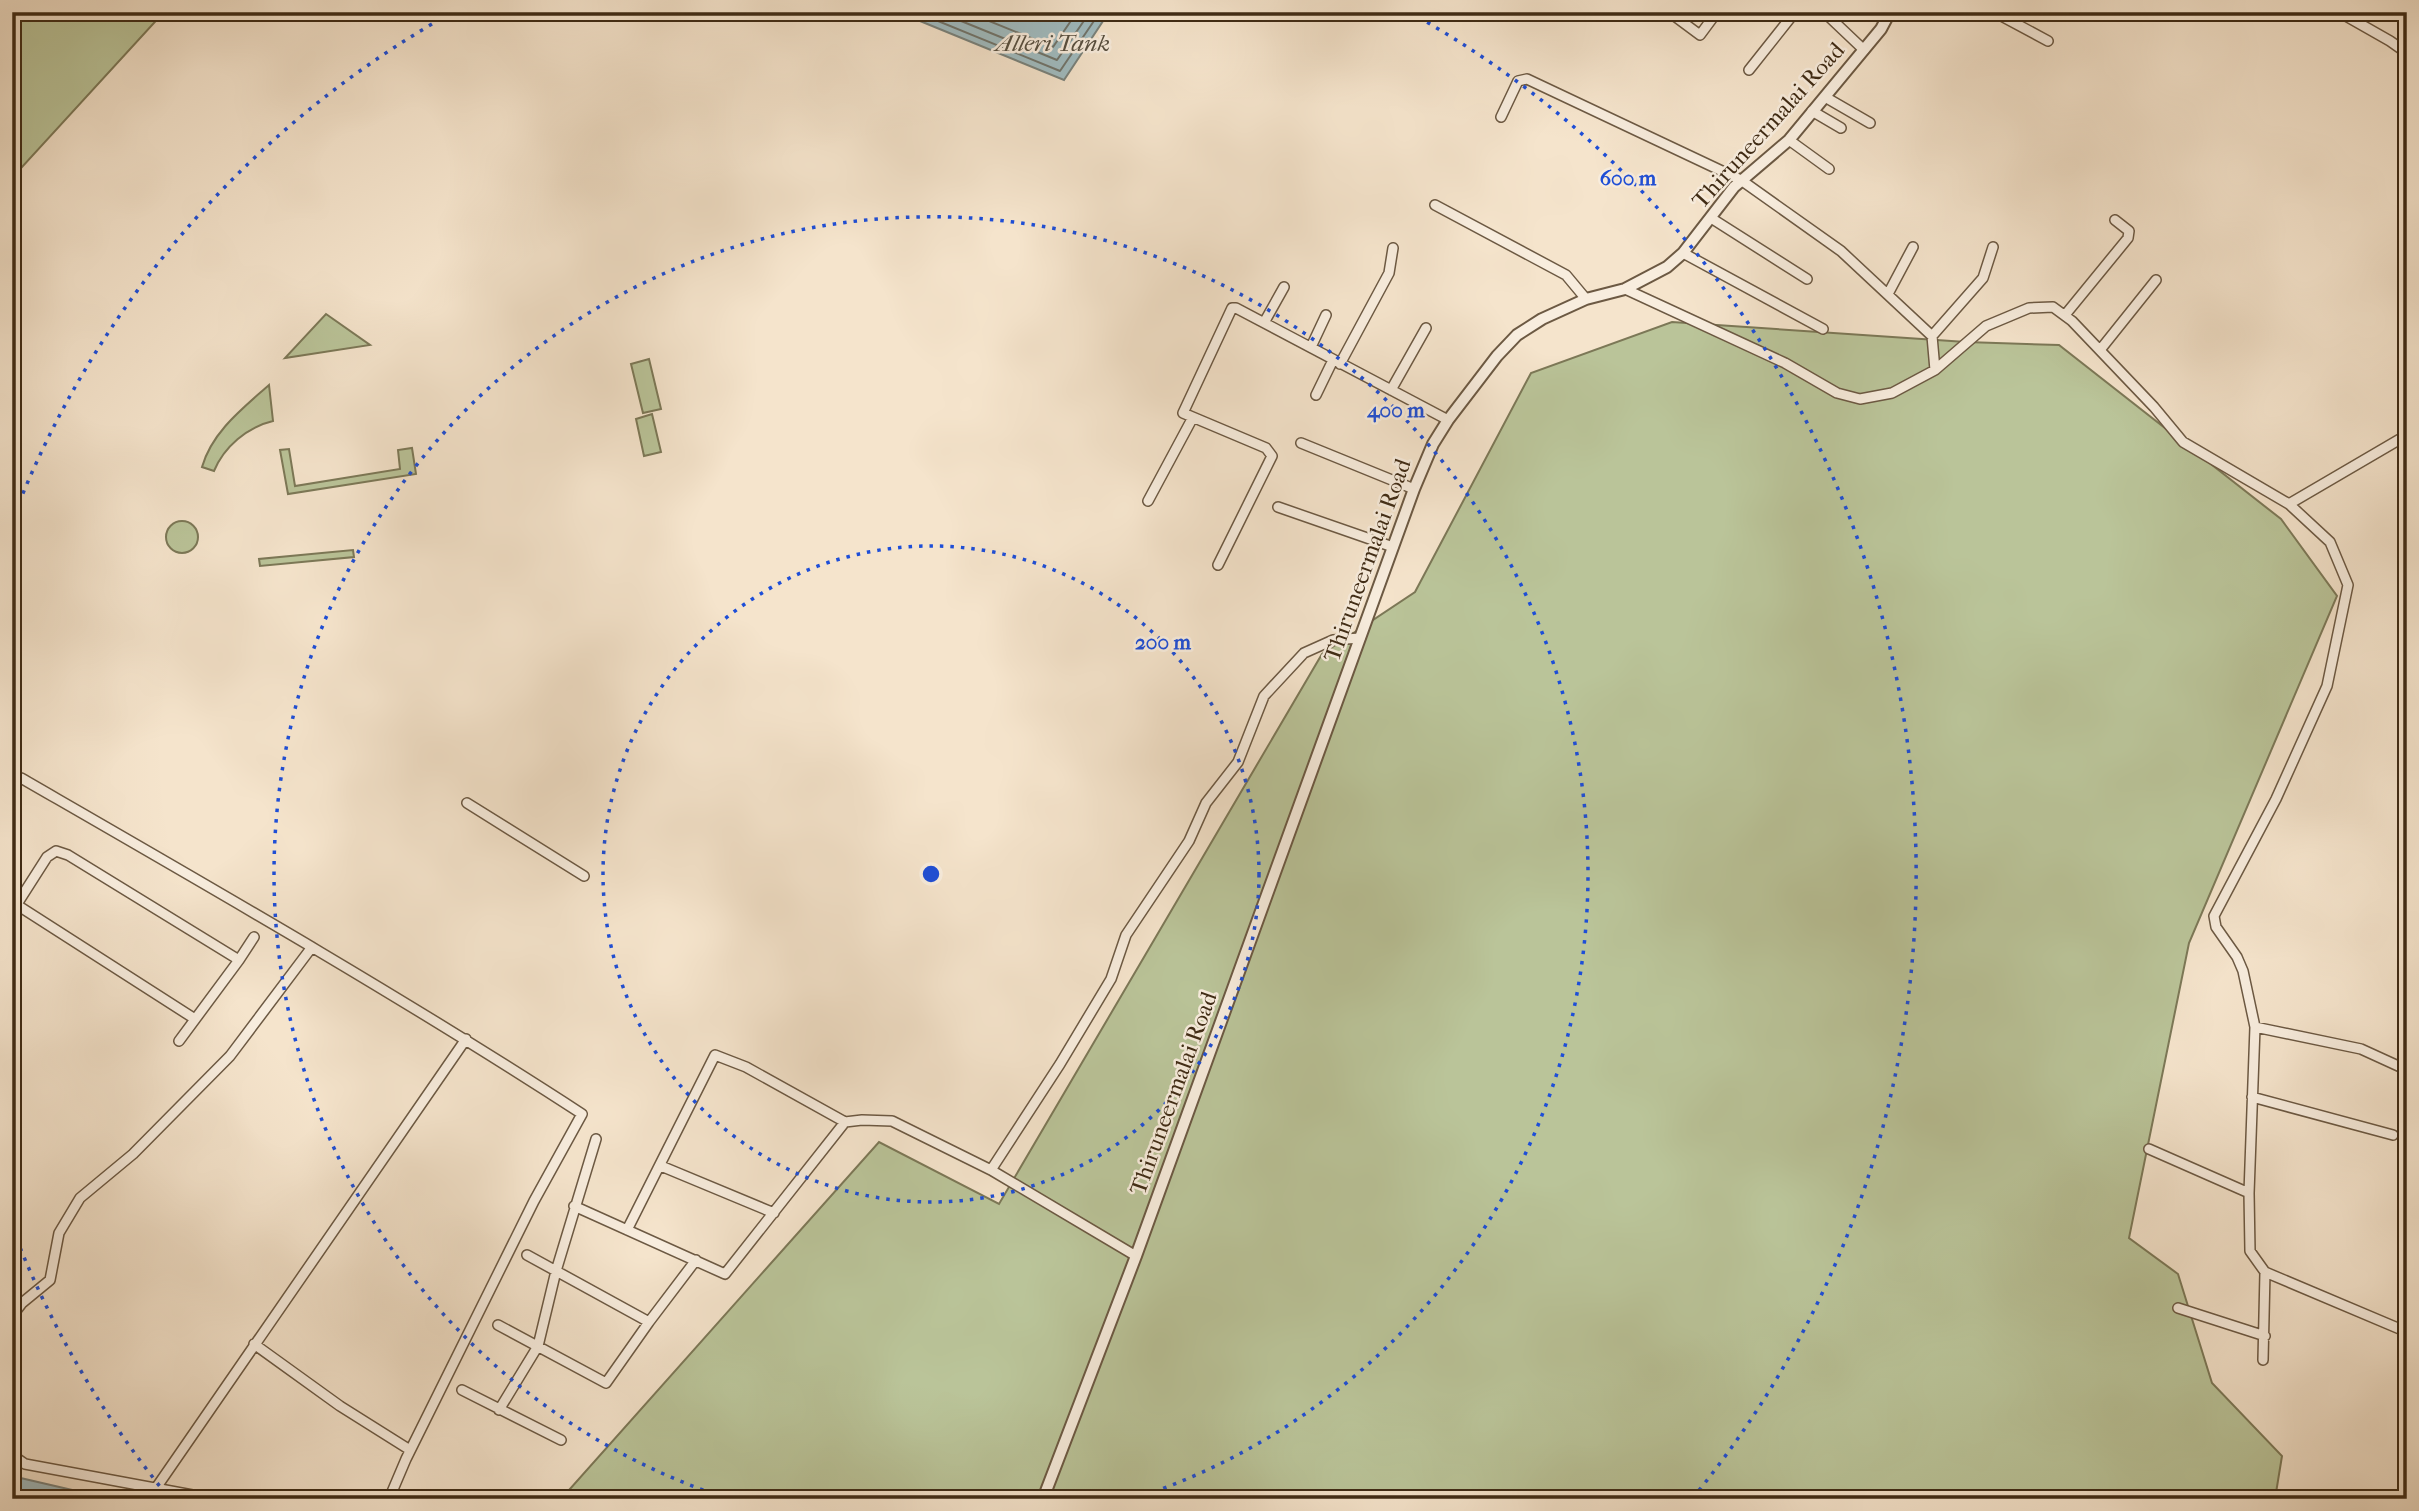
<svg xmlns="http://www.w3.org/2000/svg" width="2419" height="1511" viewBox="0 0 2419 1511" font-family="'IM FELL French Canon',serif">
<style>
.green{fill:#bac499;stroke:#7c7857;stroke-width:2}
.water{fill:#a0bcc1;stroke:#79827c;stroke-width:2}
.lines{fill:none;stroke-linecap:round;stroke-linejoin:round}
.shore{stroke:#70746b;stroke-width:2}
.minor-casing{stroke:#6c5943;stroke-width:12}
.tertiary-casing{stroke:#6c5943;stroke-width:14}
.minor{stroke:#f8edde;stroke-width:9}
.tertiary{stroke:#f8edde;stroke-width:10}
.ring{fill:none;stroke:#1d4ed8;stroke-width:3.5;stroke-dasharray:3.5 7}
.labels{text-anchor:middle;stroke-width:5;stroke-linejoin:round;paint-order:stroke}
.street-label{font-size:23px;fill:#3f2b15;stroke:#f8edde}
.water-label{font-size:24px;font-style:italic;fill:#574f40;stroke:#f8edde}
.centre{fill:#1d4ed8;stroke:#f8edde;stroke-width:3.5}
.ring-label{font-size:21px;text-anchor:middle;font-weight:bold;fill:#1d4ed8;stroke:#f8edde;stroke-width:5;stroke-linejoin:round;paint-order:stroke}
</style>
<rect width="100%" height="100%" fill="#f5e4cc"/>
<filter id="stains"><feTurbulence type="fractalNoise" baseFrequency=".00286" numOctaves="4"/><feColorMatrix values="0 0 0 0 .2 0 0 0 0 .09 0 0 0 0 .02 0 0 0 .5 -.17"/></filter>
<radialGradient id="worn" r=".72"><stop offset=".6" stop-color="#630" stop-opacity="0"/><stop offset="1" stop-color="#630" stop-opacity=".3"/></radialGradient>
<path class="green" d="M12,12H164L12,178Z
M326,314L370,345L285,358Z
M1672,322L1966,342L2059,345L2281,519L2337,596L2189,943L2129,1238L2178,1274L2212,1383L2282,1456L2275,1499H561L879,1142L999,1204L1322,654L1415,592L1531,373Z
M649,359L661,409L643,413L631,364Z
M269,385L273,421C247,427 224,447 214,471L202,467C212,432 242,409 269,385Z
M652,414L661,452L644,456L636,419Z
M412,448L416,474L288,494L280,450L289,449L295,486L400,469L398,450Z
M166 537a16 16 0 1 1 32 0a16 16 0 1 1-32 0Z
M353,550L354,557L260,566L259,559Z"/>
<path class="water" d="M898,12H1109L1064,80Z
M12,1476L111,1499H12Z"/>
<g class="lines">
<path class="shore" d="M916,12L1060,71L1100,12
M939,12L1057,60L1090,12
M967,12L1053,47L1077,12"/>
<g class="minor-casing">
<path id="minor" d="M1669,12L1700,35L1717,12
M1824,12L1864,50
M1994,12L2048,41
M2339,12L2390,41L2407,53
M1749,70L1795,12
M1825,97L1870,123
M1812,111L1841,128
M1501,117L1518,81L1527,79L1741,180L1841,251L1932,336L1935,370
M1789,140L1829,169
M1435,205L1566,275L1586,299
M1711,218L1807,279
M1683,253L1823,329
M1625,289L1785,363L1837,393L1860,399L1892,393L1935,370L1986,326L2029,308L2053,307L2072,321L2154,407L2183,442L2289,504
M1888,294L1913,247
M2065,315L2128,238L2129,231L2115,220
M1265,321L1284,287
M1932,336L1983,278L1993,247
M1311,347L1326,315
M2100,350L2156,280
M1340,364L1389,273L1393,248
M1391,390L1426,328
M1316,395L1333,360
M2407,435L2289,504L2330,542L2348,585L2327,686L2276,799L2214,916L2216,927L2237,957L2243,971L2255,1027L2249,1193L2250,1251L2265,1272L2407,1332
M1301,443L1414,489
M1148,501L1192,419
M1278,507L1393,547
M1218,565L1272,456L1266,448L1183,413L1232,308H1236L1448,420
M21,778C210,887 399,995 582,1114L534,1201L406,1459L389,1499
M467,803L584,876
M14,903L195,1019
M17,904L47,857L56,851L68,855L239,960L179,1041
M239,960L254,937
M2255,1027L2361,1049L2407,1070
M2252,1097L2393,1135
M2149,1149L2249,1193
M661,1166L774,1213
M991,1170L1060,1064L1111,979L1126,935L1189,841L1206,803L1238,762L1264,696L1304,653L1333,640L1360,638
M574,1206L725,1274L845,1122L862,1120L892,1121L991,1170L1136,1256
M627,1230L715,1055L746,1067L845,1122
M527,1255L649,1322L696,1260
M2178,1308L2265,1336
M12,1316L22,1303L50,1280L59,1233L80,1198L133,1154L230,1056L312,947
M498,1325L606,1383L649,1322
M254,1344L340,1406L410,1450
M2263,1360L2265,1272
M462,1390L561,1440
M499,1410L538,1346L556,1271L596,1139
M12,1455L25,1464L214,1499
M156,1488L466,1039"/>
</g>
<g class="tertiary-casing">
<path id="tertiary" d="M1043,1499L1136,1256L1414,489L1433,444L1448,420L1497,356L1517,335L1542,319L1586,299L1625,289L1667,267L1683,253L1734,187L1789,140L1881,29L1890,12"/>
</g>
<use href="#minor" class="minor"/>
<use href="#tertiary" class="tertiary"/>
</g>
<g class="ring">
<circle cx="931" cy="874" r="328"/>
<path d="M723 1497A657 657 0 1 1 1139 1497"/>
<path d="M166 1494A985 985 0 0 1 15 1235M15 513A985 985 0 0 1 453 12M1409 12A985 985 0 0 1 1696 1494"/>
</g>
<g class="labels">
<g class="street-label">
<text transform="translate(1768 125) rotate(-48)" y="8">Thiruneermalai Road</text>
<text transform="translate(1367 560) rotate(-70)" y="8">Thiruneermalai Road</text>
<text transform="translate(1173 1093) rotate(-70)" y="8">Thiruneermalai Road</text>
</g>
<g class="water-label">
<text x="1053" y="51">Alleri Tank</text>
</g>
</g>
<circle cx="931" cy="874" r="10" class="centre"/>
<g class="ring-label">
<text x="1628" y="185">600 m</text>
<text x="1396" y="417">400 m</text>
<text x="1163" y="649">200 m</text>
</g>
<rect width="2419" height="1511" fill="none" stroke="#f5e4cc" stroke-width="42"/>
<rect x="14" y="14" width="2391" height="1483" fill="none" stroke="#3f2b15" stroke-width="3.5"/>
<rect x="21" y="21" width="2377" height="1469" fill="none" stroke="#3f2b15" stroke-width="2"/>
<rect width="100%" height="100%" filter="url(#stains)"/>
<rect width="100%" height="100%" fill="url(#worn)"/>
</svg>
